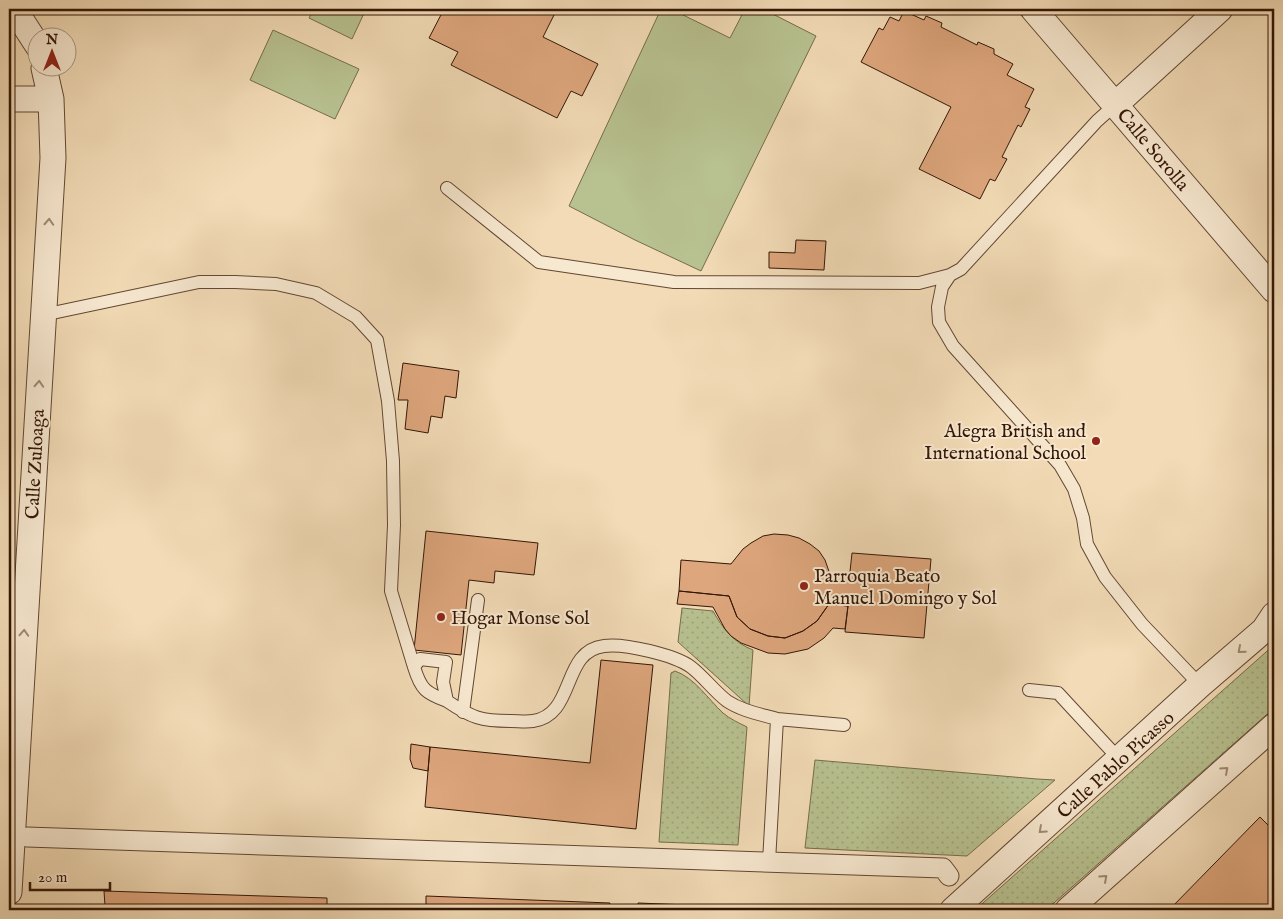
<svg xmlns="http://www.w3.org/2000/svg" width="1283" height="919" viewBox="0 0 1283 919" font-family="'IM FELL English',serif">
<style>
.grass{fill:url(#grass-dots);stroke:#766c4b}
.park{fill:#b8c190;stroke:#766c4b}
.building{fill:#dea67d;stroke:#331606}
.lines{fill:none;stroke-linecap:round;stroke-linejoin:round}
.service-casing{stroke:#634732;stroke-width:14}
.pedestrian-casing{stroke:#634732;stroke-width:21}
.minor-casing{stroke:#634732;stroke-width:27}
.service{stroke:#f7e8d0;stroke-width:12}
.pedestrian{stroke:#f7e8d0;stroke-width:19}
.minor{stroke:#f7e8d0;stroke-width:25}
.oneway{stroke:#9f8a75}
.poi-dot{fill:#8f2418;stroke:#f7e8d0;stroke-width:2}
.labels{text-anchor:middle;stroke-width:4;stroke-linejoin:round;paint-order:stroke}
.street-label{font-size:19px;fill:#331606;stroke:#f7e8d0}
.poi-label{font-size:19px;fill:#331606;stroke:#f7e8d0;text-anchor:start}
</style>
<defs>
<pattern id="grass-dots" width="8" height="8" patternUnits="userSpaceOnUse" patternTransform="scale(1.25)"><rect width="8" height="8" fill="#b8c190"/><path d="M2 2h.1M6 6h.1" fill="none" stroke="#9fa57b" stroke-width="1.8" stroke-linecap="round"/></pattern>
</defs>
<rect width="100%" height="100%" fill="#f2dbb6"/>
<filter id="stains"><feTurbulence type="fractalNoise" baseFrequency=".004" numOctaves="4"/><feColorMatrix values="0 0 0 0 .2 0 0 0 0 .09 0 0 0 0 .02 0 0 0 .5 -.17"/></filter>
<radialGradient id="worn" r=".72"><stop offset=".6" stop-color="#630" stop-opacity="0"/><stop offset="1" stop-color="#630" stop-opacity=".3"/></radialGradient>
<path class="grass" d="M682,608L713,611C723,629 733,642 753,650L749,706L678,642Z
M1274,645V708L1046,910H975Z
M675,671C695,678 708,699 723,713C730,719 739,723 747,727L738,845L659,842L671,673Z
M815,760L1037,779L1055,780L967,856L805,848Z"/>
<path class="park" d="M314,9H366L352,39L309,18Z
M661,9H671L730,38L745,9H763L816,36L701,271L635,240L569,206Z
M273,30L359,69L335,119L250,80Z"/>
<path class="building" d="M444,9H541L554,15L543,37L598,64L582,96L571,91L557,118L451,65L458,52L429,38Z
M904,11L924,20L926,16L942,23L941,27L977,45L978,42L994,49V54L1013,64L1007,75L1034,89L1025,107L1030,109L1021,127L1018,125L1002,157L1007,159L995,181L990,179L980,199L919,169L951,107L861,62L879,28L883,30L890,17L899,21Z
M1274,138V149L1269,142Z
M796,240L826,241L824,270L769,268V252L795,253Z
M403,363L459,371L456,398L445,396L442,418L431,416L428,433L405,429L408,400H398Z
M426,531L538,543L534,575L495,571L494,583L469,580L461,655L414,650Z
M774,534L788,535L799,538L810,544L819,551L825,560L832,580L849,581L852,553L931,559L924,638L845,632L848,606L829,604L817,621L803,631L785,638L768,636L750,629L737,617L729,596L679,591L681,560L731,564L743,549L751,543L763,536Z
M679,591L729,596L737,617L750,629L768,636L785,638L803,631L817,621L829,604L848,606L845,629L833,628L824,638L808,649L785,654L768,653L741,643L731,636L725,629L713,607L677,604Z
M601,660L653,665L636,829L425,807L430,747L590,763Z
M411,744L430,747L428,771L413,768L410,759Z
M1260,817L1274,831V909L1273,910H1169Z
M104,891L327,898V910H66V906H105Z
M426,896L610,903L609,910H426Z
M638,903L813,910H638Z"/>
<g class="lines">
<g class="service-casing">
<path id="service" d="M447,188L539,262L674,282L919,283L950,275L961,269L1097,121L1116,104
M950,275L942,287L938,307L939,322L953,346L1060,465L1074,489L1083,518L1087,544L1105,577L1142,624L1200,685
M43,315L199,282H235L276,284L316,293L356,317L377,340L388,401L393,461L394,525L391,591L414,667
M1029,690L1058,693L1120,760
M447,701C426,693 421,690 414,667L420,659L446,662L443,682L447,701C472,718 481,721 511,721C518,721 526,722 533,721C576,715 561,651 604,646C624,643 675,655 691,667C704,677 714,691 727,701C742,711 760,714 777,719
M463,712L478,600
M769,862L777,719L844,725"/>
</g>
<g class="pedestrian-casing">
<path id="pedestrian" d="M27,837L943,868L949,876"/>
</g>
<g class="minor-casing">
<path id="minor" d="M14,9L38,46
M1033,9L1274,290
M9,99H51
M1116,104L1220,9
M9,892L53,158L51,99L44,68
M953,910L1200,685L1264,630L1274,615
M1068,910L1274,726"/>
</g>
<use href="#service" class="service"/>
<use href="#pedestrian" class="pedestrian"/>
<use href="#minor" class="minor"/>
</g>
<defs><path id="oneway-chevron" d="M-2-3.5L2.5 0L-2 3.5" fill="none" stroke-width="1.6" stroke-linecap="round" stroke-linejoin="round" transform="scale(1.25)"/></defs>
<g class="oneway">
<use href="#oneway-chevron" transform="translate(49 222) rotate(-87)"/>
<use href="#oneway-chevron" transform="translate(39 384) rotate(-87)"/>
<use href="#oneway-chevron" transform="translate(24 633) rotate(-87)"/>
<use href="#oneway-chevron" transform="translate(1241 650) rotate(139)"/>
<use href="#oneway-chevron" transform="translate(1225 770) rotate(-42)"/>
<use href="#oneway-chevron" transform="translate(1042 830) rotate(138)"/>
<use href="#oneway-chevron" transform="translate(1104 878) rotate(-42)"/>
</g>
<g class="poi-dot">
<circle cx="1096" cy="441" r="5"/>
<circle cx="804" cy="586" r="5"/>
<circle cx="441" cy="617" r="5"/>
</g>
<g class="labels">
<g class="street-label">
<text transform="translate(1154 149) rotate(50)" y="7">Calle Sorolla</text>
<text transform="translate(34 464) rotate(-87)" y="7">Calle Zuloaga</text>
<text transform="translate(1115 764) rotate(-42)" y="7">Calle Pablo Picasso</text>
</g>
<g class="poi-label">
<text x="1086" y="437" text-anchor="end">Alegra British and<tspan x="1086" dy="22">International School</tspan></text>
<text x="814" y="582">Parroquia Beato<tspan x="814" dy="22">Manuel Domingo y Sol</tspan></text>
<text x="451" y="624">Hogar Monse Sol</text>
</g>
</g>
<rect width="1283" height="919" fill="none" stroke="#f2dbb6" stroke-width="30"/>
<rect x="10" y="10" width="1263" height="899" fill="none" stroke="#331606" stroke-width="2.5"/>
<rect x="15" y="15" width="1253" height="889" fill="none" stroke="#331606"/>
<g transform="translate(52 52)"><circle r="24" fill="#f7e8d0" stroke="#a9947f"/>
<path d="M0-4L9 19L0 12L-9 19Z" fill="#8f2418"/>
<text y="-8" font-size="14" font-weight="bold" text-anchor="middle" fill="#331606">N</text>
</g>
<path d="M30 882v8h80v-8" fill="none" stroke="#331606" stroke-width="2.5"/>
<text x="38" y="882" font-size="15" fill="#331606" stroke="#f7e8d0" stroke-width="4" paint-order="stroke">20 m</text>
<rect width="100%" height="100%" filter="url(#stains)"/>
<rect width="100%" height="100%" fill="url(#worn)"/>
</svg>
